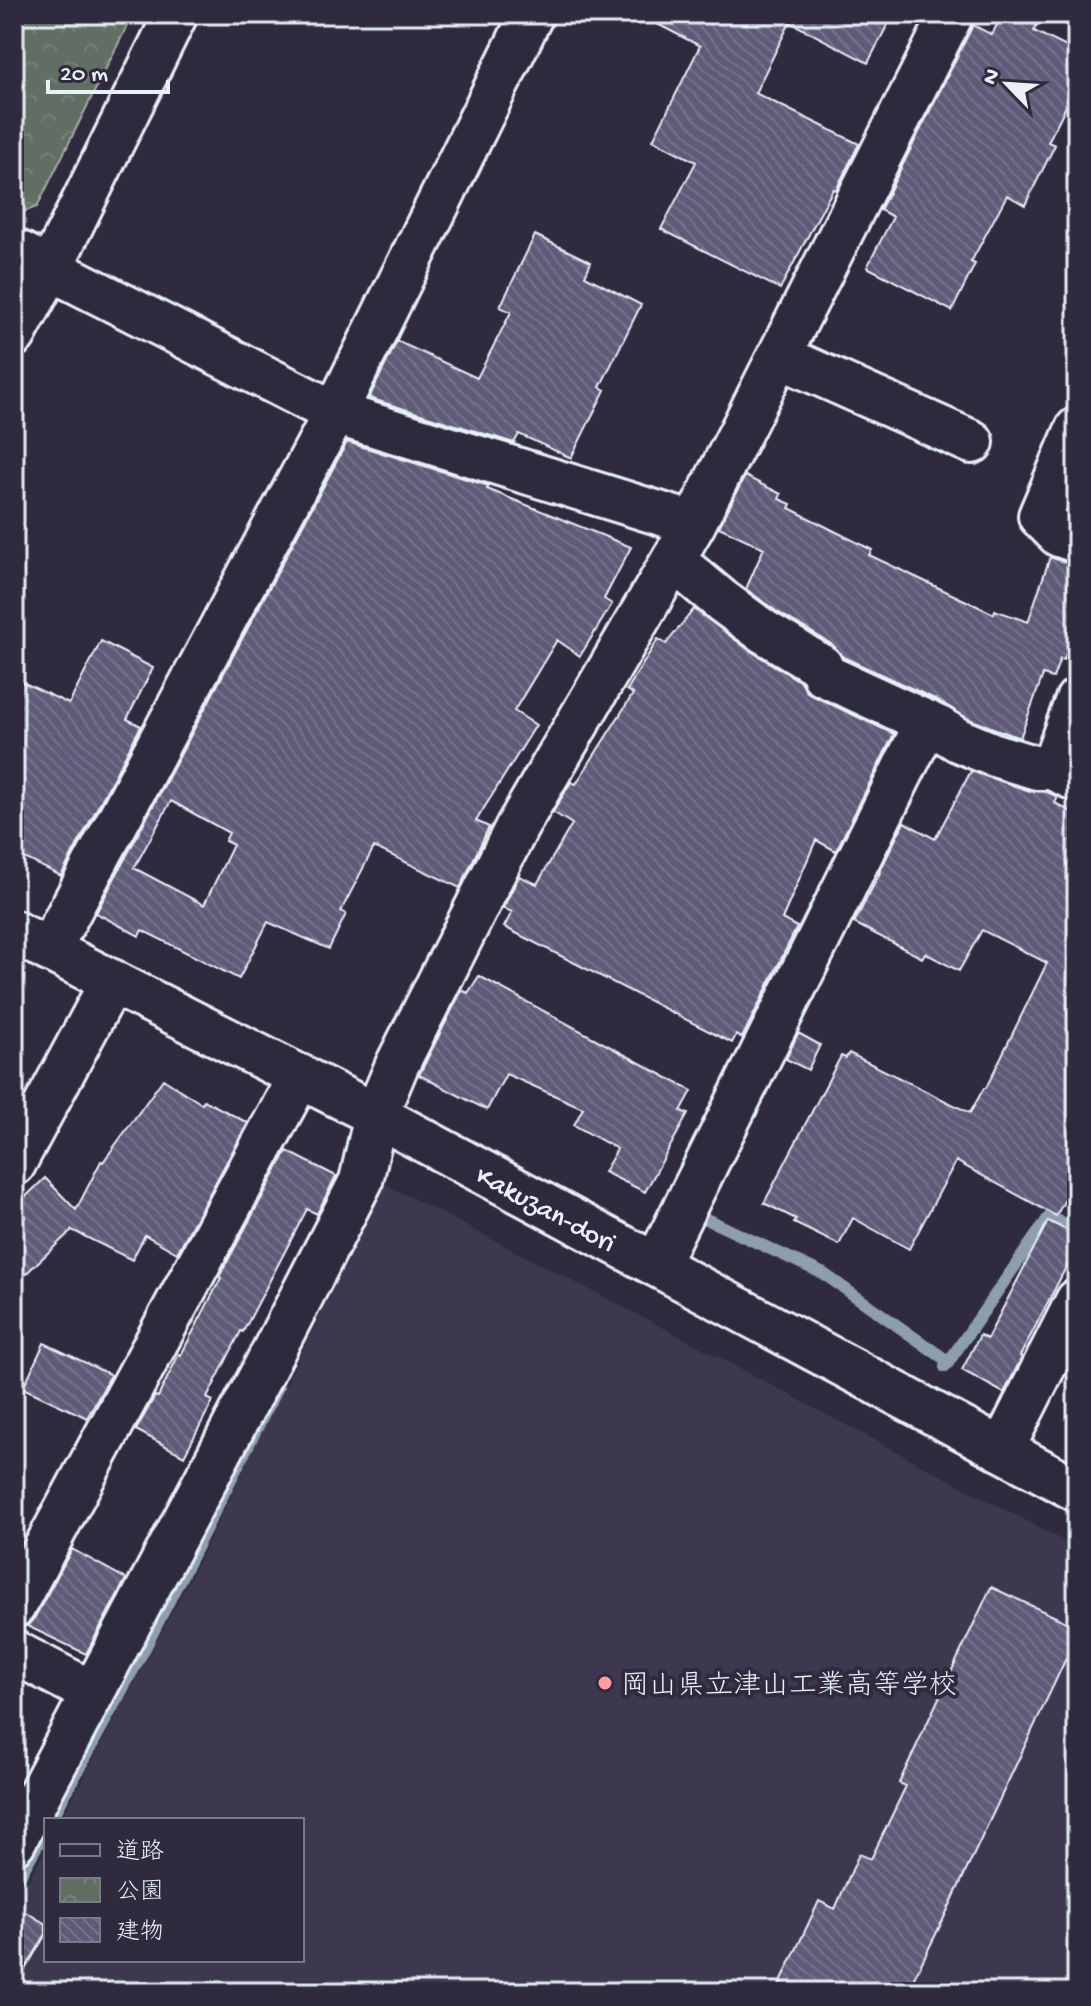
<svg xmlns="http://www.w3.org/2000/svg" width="1091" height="2006" viewBox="0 0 1091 2006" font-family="'Gochi Hand','Klee One',sans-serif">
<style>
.built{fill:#3d384f}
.park{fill:url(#park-crowns);stroke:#a4b0ae;stroke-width:2}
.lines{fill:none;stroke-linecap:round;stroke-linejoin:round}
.stream{stroke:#8f9eaf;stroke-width:12}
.building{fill:url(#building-back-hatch);stroke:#e8f1f8;stroke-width:2;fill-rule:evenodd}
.minor-casing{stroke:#e8f1f8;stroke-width:48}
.minor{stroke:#2f2a3d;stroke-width:42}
.poi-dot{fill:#ff9aa2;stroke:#2f2a3d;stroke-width:3}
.labels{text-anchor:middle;stroke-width:8;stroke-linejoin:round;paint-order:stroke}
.street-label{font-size:28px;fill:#e8f1f8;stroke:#2f2a3d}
.poi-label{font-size:28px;fill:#e8f1f8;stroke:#2f2a3d;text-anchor:start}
</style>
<defs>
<pattern id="park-crowns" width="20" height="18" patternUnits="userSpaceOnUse" patternTransform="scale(2)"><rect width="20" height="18" fill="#606e63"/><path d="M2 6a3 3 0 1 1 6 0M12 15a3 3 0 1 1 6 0" fill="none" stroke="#77837a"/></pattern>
<pattern id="building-back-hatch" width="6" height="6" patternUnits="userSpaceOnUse" patternTransform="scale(2)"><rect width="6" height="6" fill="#5f5a78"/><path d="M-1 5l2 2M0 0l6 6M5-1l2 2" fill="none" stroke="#76728c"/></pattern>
</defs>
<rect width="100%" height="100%" fill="#2f2a3d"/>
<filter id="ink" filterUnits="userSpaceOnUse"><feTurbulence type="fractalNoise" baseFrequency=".0125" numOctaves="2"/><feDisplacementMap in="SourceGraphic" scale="16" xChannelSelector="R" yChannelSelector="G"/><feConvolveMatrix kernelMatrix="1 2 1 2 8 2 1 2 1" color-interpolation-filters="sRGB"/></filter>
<g filter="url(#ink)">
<path class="built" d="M385,1184L685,1339L1077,1548V1992H14V1907L46,1847V1960H302V1820H61L187,1584Z"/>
<path class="park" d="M14,14H133L37,207L14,215Z"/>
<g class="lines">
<path class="stream" d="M704,1218L824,1274L949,1362
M945,1367L1049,1217L1077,1230
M51,1820L144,1650L278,1387
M14,1886L46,1830"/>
</g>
<path class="building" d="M638,14H893L868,63L790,22L755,93L859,144L836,190L833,189L780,289L661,229L696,162L653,140L700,46Z
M1002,14H1042L1034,31L1077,52V84L1048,142L1055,145L1025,205L1007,195L971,262L975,264L952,311L867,267L893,217L880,210L973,25L992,35Z
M535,235L591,262L585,276L641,305L600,387L605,390L571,458L519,434L514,443L369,398L397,341L477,378L511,312L500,307Z
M347,442L489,486L487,489L631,547L604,599L612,604L580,656L557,640L514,711L536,725L476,821L489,827L460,888L374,847L341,911L346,914L329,949L268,922L239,979L142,930L139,936L96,913ZM171,801L229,833L225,841L233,845L204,905L134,868Z
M745,476L781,494L779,499L791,504L789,508L872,550L869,555L994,614L995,610L1028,622L1050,557L1069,564H1077V620L1064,660L1060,659L1053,678L1043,675L1020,738L969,719L937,700L843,657L833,645L776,611L746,589L764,548L719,527Z
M694,609L749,650L801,682L806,691L813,696L894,734L836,851L816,840L782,919L797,927L742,1038L736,1035L732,1043L504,927L512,912L503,908L519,876L537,884L572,824L553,812L571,782L576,784L633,694L627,690L658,639L666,644Z
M101,641L153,668L127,719L141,726L61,876L14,853V678L69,704Z
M971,771L1030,791L1047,792L1058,797L1055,803L1077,815V1178L1056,1216L956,1161L909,1249L853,1218L839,1245L794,1223L796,1219L764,1203L841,1056L846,1058L849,1053L970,1113L984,1088H986L1047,963L982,930L959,971L925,953L922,958L854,923L880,873H879L904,822L935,839Z
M479,976L692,1091L681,1111L688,1114L645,1192L604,1172L617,1149L574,1125L583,1108L506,1074L487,1110L419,1075L462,990L468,993Z
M798,1033L820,1045L808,1070L786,1059Z
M163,1079L202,1104L204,1100L248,1123L177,1253L145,1235L132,1260L72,1230L14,1285V1228L26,1216L16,1206L45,1178L76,1210L101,1161L103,1162Z
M287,1151L336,1176L317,1214L307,1209L243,1332L241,1331L207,1398L213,1401L184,1456L136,1430L155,1396L158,1397L179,1354L181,1355L221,1278L219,1277Z
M1048,1221L1077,1235V1246L1020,1356L1022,1357L1004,1393L962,1370L980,1335L987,1339Z
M44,1343L111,1375L87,1418L23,1388Z
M72,1549L126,1579L86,1654L27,1626L35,1617Z
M991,1587L1077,1627V1635L942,1922L907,1992H776L819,1901L835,1909L859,1854L871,1859L906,1786L899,1783Z
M14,1905L46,1924V1934L14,1988Z"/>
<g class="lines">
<g class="minor-casing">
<path id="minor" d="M14,250L335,413L694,524
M14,335L50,269L176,14
M779,356L972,442
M1077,429L1040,516L1059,535L1077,541
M673,560L722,601L763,631L821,666L824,675L939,728L958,740L994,755L1037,768H1052L1077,780
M1052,768L1077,700
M14,932L376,1115L1077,1490
M49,950L335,413L532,14
M14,1164L112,981
M656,1265L927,722
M1002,1450L1077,1301
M14,1606L300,1076
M14,1652L93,1693
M14,1842L259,1379L361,1181L376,1115L397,1065L517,827L694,524L952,14"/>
</g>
<use href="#minor" class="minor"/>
</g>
</g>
<circle class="poi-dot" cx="605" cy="1683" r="8"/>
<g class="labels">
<g class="street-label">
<text transform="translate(547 1207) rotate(28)" y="10">Kakuzan-dori</text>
</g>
<g class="poi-label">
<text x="621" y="1693">岡山県立津山工業高等学校</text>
</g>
</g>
<rect width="1091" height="2006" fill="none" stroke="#2f2a3d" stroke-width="48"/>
<rect x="24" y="24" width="1043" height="1958" fill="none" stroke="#e8f1f8" stroke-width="3" filter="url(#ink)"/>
<rect x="44" y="1818" width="260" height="144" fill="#2f2a3d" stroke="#797a88" stroke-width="2"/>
<rect x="60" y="1844" width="40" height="12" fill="#2f2a3d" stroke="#797a88" stroke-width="2"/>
<text x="116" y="1858" font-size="24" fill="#e8f1f8">道路</text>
<rect x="60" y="1878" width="40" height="24" fill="url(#park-crowns)" stroke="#797a88" stroke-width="2"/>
<text x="116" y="1898" font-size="24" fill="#e8f1f8">公園</text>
<rect x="60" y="1918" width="40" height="24" fill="url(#building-back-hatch)" stroke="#797a88" stroke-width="2"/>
<text x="116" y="1938" font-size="24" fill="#e8f1f8">建物</text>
<g transform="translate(1007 84) rotate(295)" stroke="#2f2a3d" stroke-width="6" paint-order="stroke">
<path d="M0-6L14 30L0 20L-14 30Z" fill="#e8f1f8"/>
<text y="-12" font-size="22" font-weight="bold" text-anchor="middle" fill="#e8f1f8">N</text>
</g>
<path d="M48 80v12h120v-12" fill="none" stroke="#e8f1f8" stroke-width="4"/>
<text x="60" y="80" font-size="24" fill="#e8f1f8" stroke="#2f2a3d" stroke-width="6" paint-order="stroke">20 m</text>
</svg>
